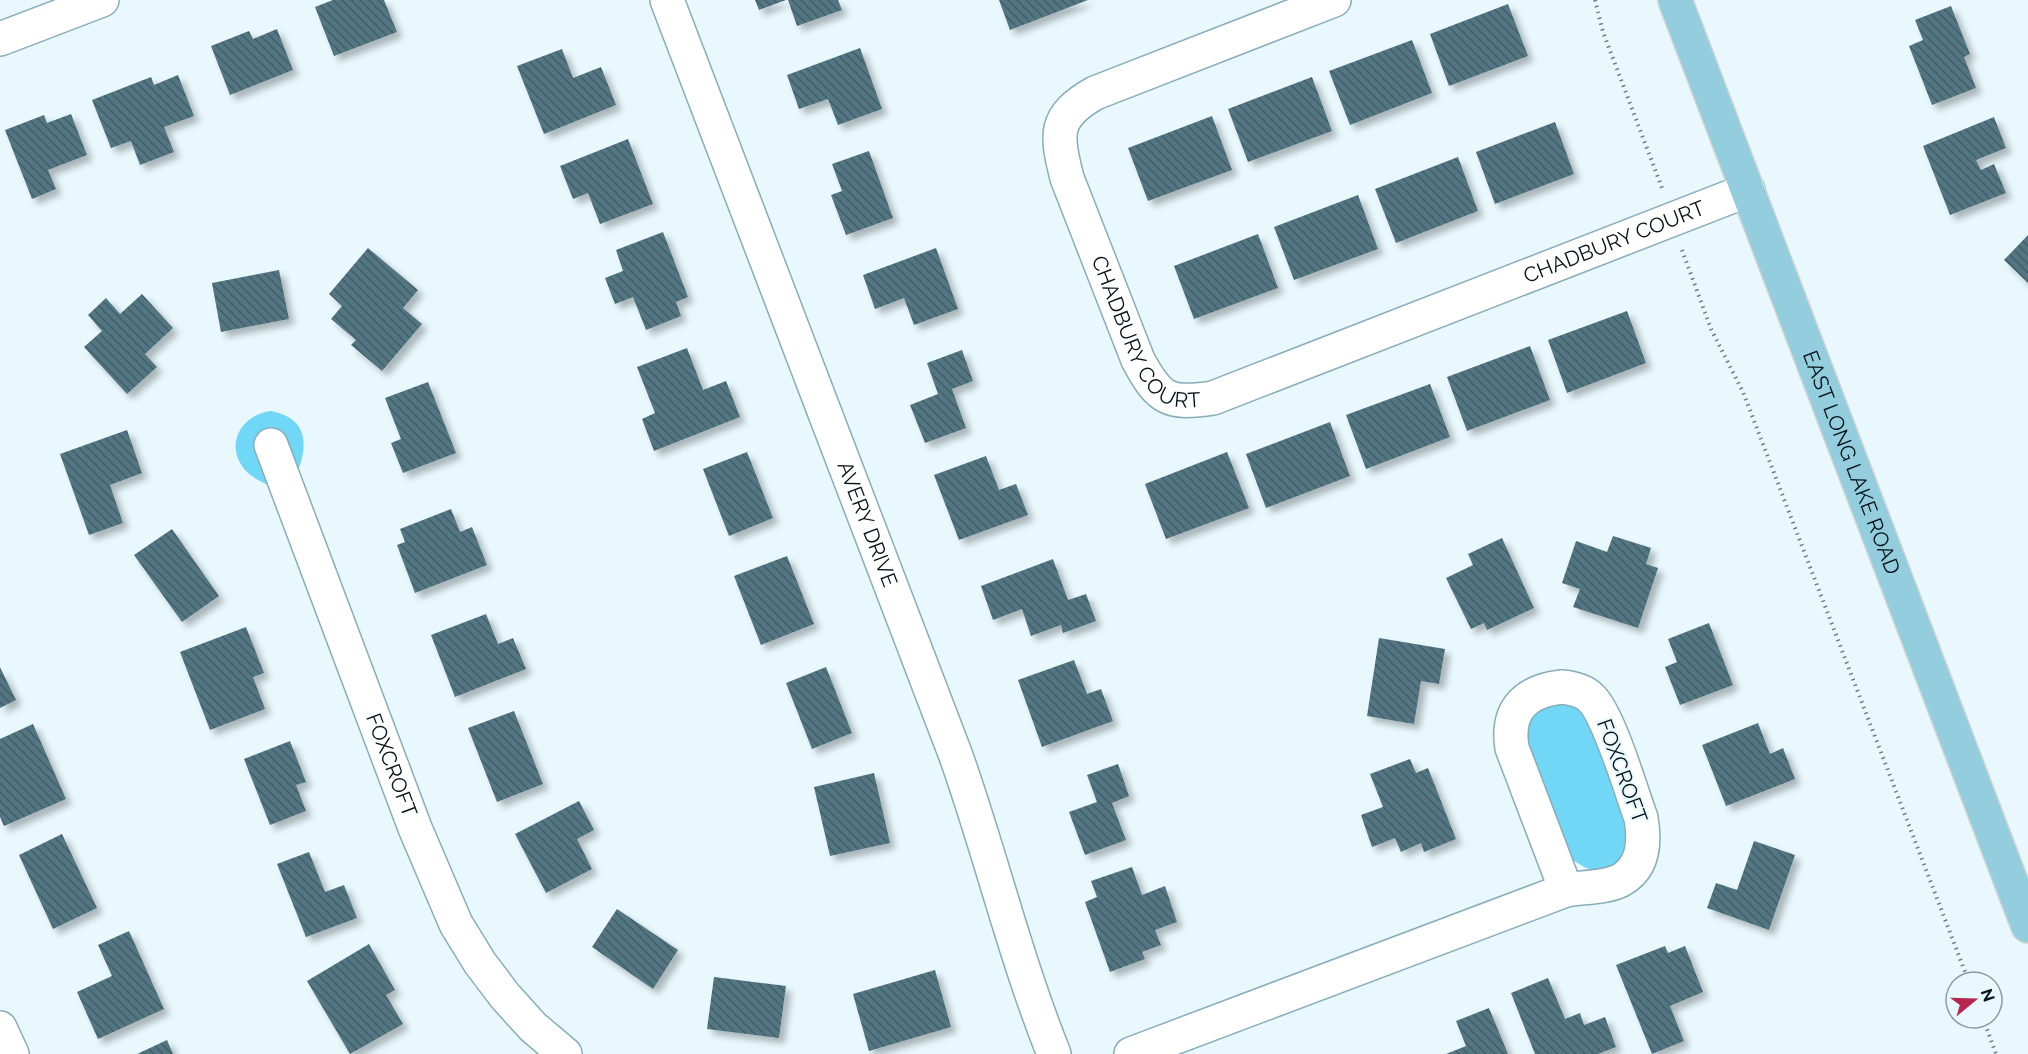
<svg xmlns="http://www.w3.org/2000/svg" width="2028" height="1054" viewBox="0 0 2028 1054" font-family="Raleway,sans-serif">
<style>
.grass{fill:#70d7f6}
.building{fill:url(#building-back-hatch);filter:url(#shadow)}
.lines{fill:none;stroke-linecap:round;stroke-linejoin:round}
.minor-casing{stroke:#88adb9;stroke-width:36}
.major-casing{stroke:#d2d4d5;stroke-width:36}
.path{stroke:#717f84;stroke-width:4;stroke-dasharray:1.5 4.5;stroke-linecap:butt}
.minor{stroke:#fff;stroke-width:33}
.major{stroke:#94cddd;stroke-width:33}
.labels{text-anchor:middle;stroke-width:4.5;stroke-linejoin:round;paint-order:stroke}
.street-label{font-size:21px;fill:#051217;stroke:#e8f8fd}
</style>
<defs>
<pattern id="building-back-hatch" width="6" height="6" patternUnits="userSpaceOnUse" patternTransform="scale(1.5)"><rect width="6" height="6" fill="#537682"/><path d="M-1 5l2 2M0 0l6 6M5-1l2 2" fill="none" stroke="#435f69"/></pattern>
<filter id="shadow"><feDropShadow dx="5.5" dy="5.5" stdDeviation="3" flood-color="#0004"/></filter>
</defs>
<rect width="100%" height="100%" fill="#e8f8fd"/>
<path class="grass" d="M271,411C302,417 309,437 300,465C298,470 297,479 294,484C292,487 286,490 282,492C270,485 250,479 242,466C225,441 244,414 271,411Z
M1570,702L1586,712L1631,830L1627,852L1613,867L1596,870L1586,868L1571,859L1528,750L1526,727L1531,716L1545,705Z"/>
<path class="building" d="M333,0H384L397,32L334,56L315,7Z
M755,0H786L759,10Z
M788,0H838L842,10L797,26Z
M999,0H1088L1010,30Z
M1508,4L1528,56L1449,86L1430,34Z
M1951,6L1970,54L1964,57L1976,88L1932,105L1909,46L1923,40L1915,20Z
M277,29L293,70L230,95L211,46L249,31L253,39Z
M1412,40L1432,93L1350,125L1329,71Z
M860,48L882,109L838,125L828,99L799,109L787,75Z
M562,49L573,78L601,67L616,105L544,134L517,66Z
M178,75L194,116L164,127L174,152L140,165L131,141L111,148L92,100L151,77L154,85Z
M1312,77L1332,131L1248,162L1228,109Z
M71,114L87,155L48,170L56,189L32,199L5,130L44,115L47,123Z
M1212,116L1232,170L1148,201L1128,148Z
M1994,117L2006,148L1976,160L1981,170L1994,164L2006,193L1950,215L1923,146Z
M1555,122L1574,174L1495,204L1476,152Z
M628,139L653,204L600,224L588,193L573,199L560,166Z
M869,151L893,218L846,235L831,195L842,191L832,164Z
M1458,157L1478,211L1396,243L1375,189Z
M1358,195L1378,249L1294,280L1274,227Z
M663,232L688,297L676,302L681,316L646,330L633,297L615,304L605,278L623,271L616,250Z
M1258,234L1278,288L1194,319L1174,266Z
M2028,235V283L2004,260Z
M368,248L418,290L403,308L422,324L382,371L351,345L356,340L331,319L342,306L329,294Z
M936,248L958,309L914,325L904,298L875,309L863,275Z
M279,270L289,319L221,332L212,283Z
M142,294L173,328L145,354L157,367L127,394L84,347L102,331L88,315L106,298L120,314Z
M1627,311L1646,363L1567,393L1548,340Z
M1530,346L1550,400L1467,431L1447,377Z
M687,348L703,390L726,381L740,417L654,451L642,419L655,413L637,367Z
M962,350L973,381L952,389L966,428L925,443L910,405L938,394L927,363Z
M428,382L456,453L403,473L391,443L401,439L385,398Z
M1430,384L1450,437L1366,469L1346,415Z
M1330,422L1350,476L1266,508L1246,454Z
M127,430L142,473L110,485L123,523L89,535L60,454Z
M747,452L773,518L729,536L703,469Z
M1227,452L1249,508L1166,539L1145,484Z
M986,456L999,490L1016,484L1028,515L959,540L934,475Z
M451,509L460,532L472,527L487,565L415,593L397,545L405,542L400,529Z
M172,529L219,596L182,622L134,555Z
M1613,536L1651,548L1646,564L1658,568L1638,628L1573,607L1580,589L1562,583L1576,541L1607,552Z
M1502,538L1534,608L1487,630L1484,623L1471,629L1446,578L1473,565L1468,554Z
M787,556L814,624L761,645L734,576Z
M1053,559L1068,600L1086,594L1096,621L1063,633L1061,625L1031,636L1022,609L993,620L981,586Z
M486,614L498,644L513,638L526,669L455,697L431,635Z
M1709,623L1733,685L1680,705L1665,667L1677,662L1668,639Z
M246,627L264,673L253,677L265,709L210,730L180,652Z
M1379,638L1445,649L1439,684L1421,681L1414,724L1367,716Z
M1074,660L1087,694L1101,689L1113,721L1042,747L1018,680Z
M0,667L16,700L0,708Z
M826,667L852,733L812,749L786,683Z
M514,711L543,784L497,802L468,728Z
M1758,723L1770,754L1783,748L1795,779L1726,806L1702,745Z
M33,724L66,799L4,826L0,817V739Z
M290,741L306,782L296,785L306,811L270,825L244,759Z
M1410,759L1416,773L1428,768L1456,839L1424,852L1421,843L1401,852L1395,838L1372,847L1361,815L1383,807L1370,774Z
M1118,764L1129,796L1112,803L1126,840L1085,855L1069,812L1097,802L1087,775Z
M874,773L890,843L830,856L814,787Z
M579,801L594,830L577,839L592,869L546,893L515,834Z
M62,834L97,908L53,929L19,855Z
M1754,841L1795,855L1769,930L1707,908L1716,883L1737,890Z
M309,852L325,892L344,885L357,918L306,937L277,864Z
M1132,867L1142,895L1165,886L1177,922L1155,930L1161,945L1142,952L1145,959L1110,972L1085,902L1097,897L1091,881Z
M617,909L678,950L653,989L592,947Z
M129,931L164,1009L98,1039L77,992L112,976L98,945Z
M369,944L395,990L386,995L403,1024L350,1054L307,981Z
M1665,946L1668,953L1685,946L1703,992L1670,1006L1684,1041L1652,1054L1616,965Z
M935,970L951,1027L869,1051L853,994Z
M714,977L786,986L779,1038L707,1029Z
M1548,978L1565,1019L1580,1013L1584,1025L1605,1017L1616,1047L1598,1054H1535L1511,993Z
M1489,1008L1508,1054H1446L1466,1046L1456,1021Z
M167,1040L173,1054H137Z"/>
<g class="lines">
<g class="minor-casing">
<g id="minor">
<path id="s1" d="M667,0L956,756C991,855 1015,957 1054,1054"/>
<path id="s2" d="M1334,0L1095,93C1053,117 1056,134 1067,178L1138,360C1159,399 1168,405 1213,398L1748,190"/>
<path d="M0,39L102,0"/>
<path id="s3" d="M271,445L415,828L456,924L480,963L505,996L533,1027L565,1054"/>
<path d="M1562,687C1572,688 1583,690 1591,698C1609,715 1631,791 1641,818C1645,841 1644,867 1621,880C1606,888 1582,887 1566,890L1512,748C1506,710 1525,691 1562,687Z"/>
<path d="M0,1028L12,1054"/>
<path d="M1131,1054L1566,890"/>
</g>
</g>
<g class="major-casing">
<g id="major">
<path id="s4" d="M1675,0L2028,926"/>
</g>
</g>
<path class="path" d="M1595,0L1603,32L1662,188
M1682,250L1711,329L1743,392L1969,982
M1983,1018L1996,1054"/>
<use href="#minor" class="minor"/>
<use href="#major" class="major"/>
</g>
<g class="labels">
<g class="street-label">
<text dy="7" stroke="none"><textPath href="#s2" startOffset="1077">CHADBURY COURT</textPath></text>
<text dy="7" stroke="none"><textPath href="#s2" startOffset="538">CHADBURY COURT</textPath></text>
<text dy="7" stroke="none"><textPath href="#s4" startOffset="495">EAST LONG LAKE ROAD</textPath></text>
<text dy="7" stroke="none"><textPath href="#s1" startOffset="561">AVERY DRIVE</textPath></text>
<text dy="7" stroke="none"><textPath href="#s3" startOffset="342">FOXCROFT</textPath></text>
<text transform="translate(1622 771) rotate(70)" y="7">FOXCROFT</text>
</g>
</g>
<g transform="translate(1974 1000) rotate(71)"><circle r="28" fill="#e8f8fd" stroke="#8d9ca1" stroke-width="1.5"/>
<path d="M0-4.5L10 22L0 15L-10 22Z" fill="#b6264f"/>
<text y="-9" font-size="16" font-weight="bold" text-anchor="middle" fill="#051217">N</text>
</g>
</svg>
